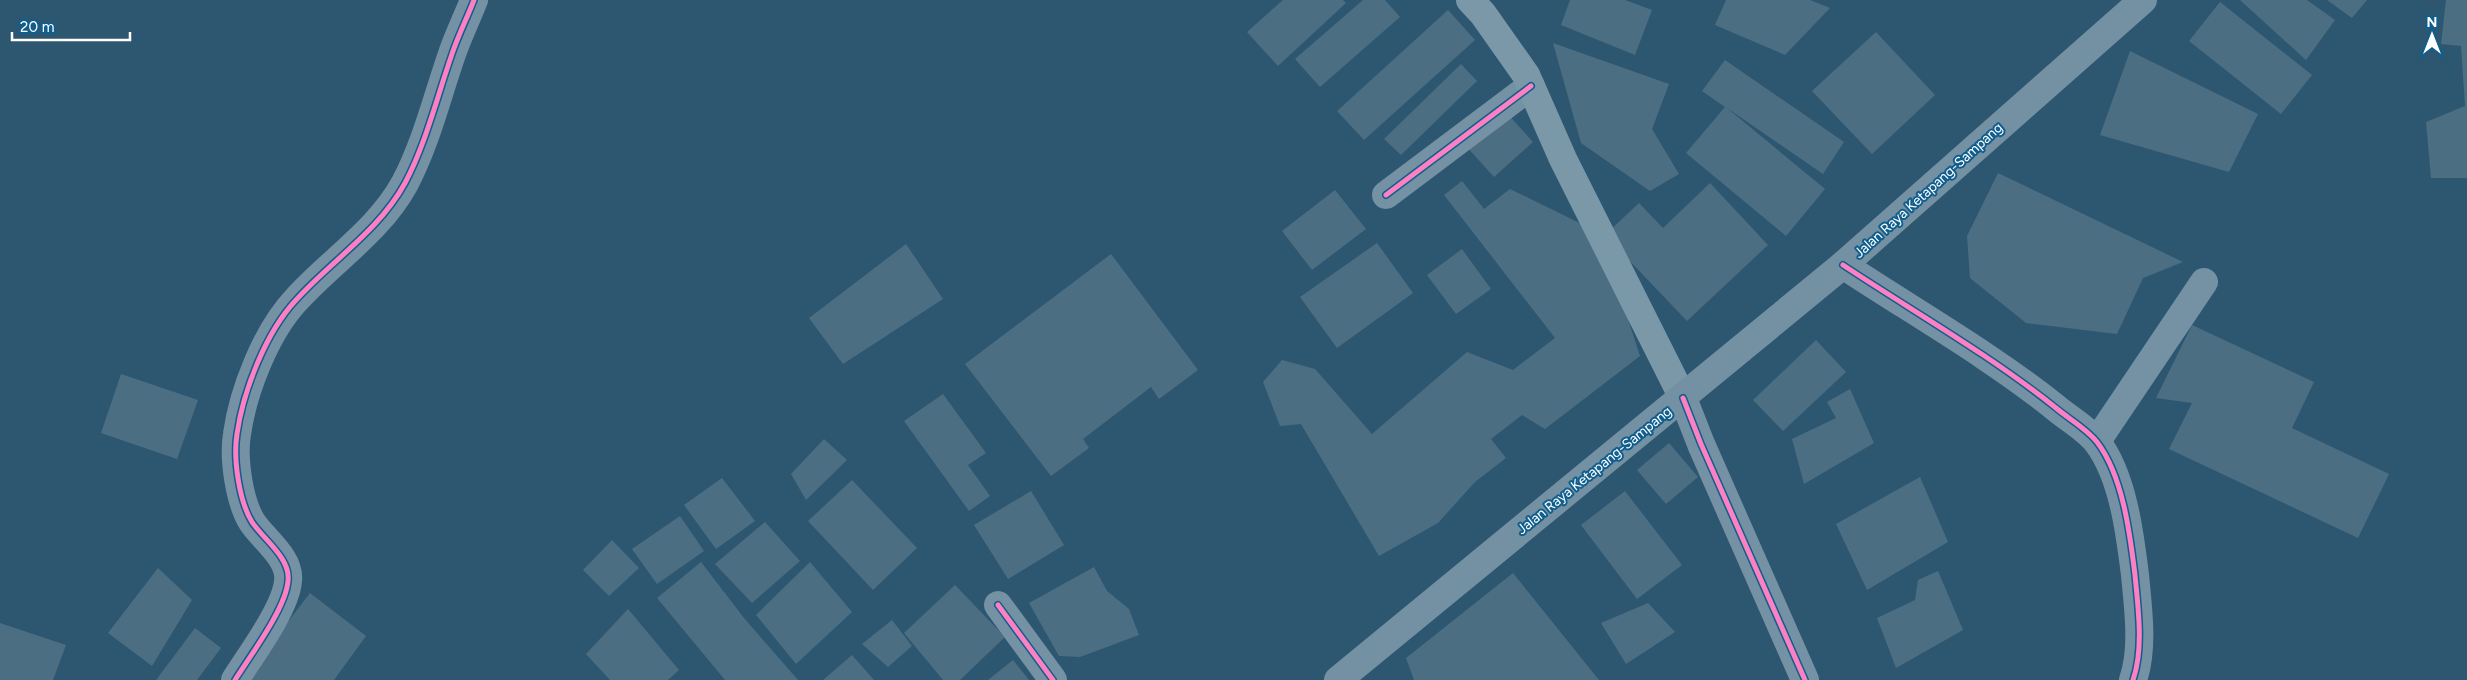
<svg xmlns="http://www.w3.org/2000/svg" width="2467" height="680" viewBox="0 0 2467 680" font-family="Figtree,sans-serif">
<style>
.building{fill:#4c6e82}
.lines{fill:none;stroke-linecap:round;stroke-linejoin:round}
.street{stroke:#7492a4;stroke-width:28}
.secondary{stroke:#7b98a9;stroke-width:28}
.primary{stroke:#7391a3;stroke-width:28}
.cycleway-casing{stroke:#105e8d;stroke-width:8}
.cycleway{stroke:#ff80c0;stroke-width:5}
.labels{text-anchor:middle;stroke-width:4;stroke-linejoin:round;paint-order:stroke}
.street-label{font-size:14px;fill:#fff;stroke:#105e8d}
</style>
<rect width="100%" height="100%" fill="#2d5770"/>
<path class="building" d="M1283,0H1343L1346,3L1278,66L1247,32Z
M1363,0H1385L1400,17L1320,87L1295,59Z
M1570,0H1625L1652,10L1635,55L1561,25Z
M1726,0H1810L1830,8L1785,55L1715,25Z
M2240,0H2307L2335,20L2306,60Z
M2327,0H2367L2352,18Z
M2446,0H2467V178H2431L2426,122L2465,106L2461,46L2441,44Z
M2220,2L2312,75L2281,114L2189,41Z
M1448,10L1475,40L1364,140L1337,111Z
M1876,32L1935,95L1872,154L1812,91Z
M1553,43L1669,84L1652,129L1679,174L1650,191L1581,143Z
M2130,51L2258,114L2229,172L2100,135Z
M1725,60L1844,142L1823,174L1727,108L1825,189L1786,236L1686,153L1725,107L1702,91Z
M1461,64L1477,81L1401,155L1384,139Z
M1505,111L1533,142L1494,177L1466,146Z
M1998,173L2183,262L2143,278L2117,334L2026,323L1970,278L1967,236Z
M1462,181L1484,209L1510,189L1600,233L1640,356L1545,429L1522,415L1491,439L1506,458L1475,482L1438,523L1379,556L1301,424L1280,426L1263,382L1282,360L1315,369L1372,434L1467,352L1513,370L1555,338L1444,195Z
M1710,183L1768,245L1687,321L1605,235L1639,203L1663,228Z
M1335,190L1366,229L1312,270L1282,231Z
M1377,243L1413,293L1337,348L1300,297Z
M906,244L943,299L843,364L809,318Z
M1462,249L1491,289L1456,314L1427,275Z
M1111,254L1198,370L1159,399L1151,387L1083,439L1089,448L1051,476L965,364Z
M2192,325L2314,382L2292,428L2389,474L2358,538L2169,449L2192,403L2156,398Z
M1816,340L1846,372L1783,431L1753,400Z
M121,374L198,400L177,459L101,433Z
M1850,389L1874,443L1804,484L1792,439L1836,418L1827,402Z
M943,394L986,453L968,465L990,496L969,511L904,421Z
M824,439L847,460L806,500L791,474Z
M1669,443L1698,477L1666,504L1637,470Z
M1920,477L1948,542L1867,590L1836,524Z
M722,478L755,521L716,549L684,505Z
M852,480L917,548L873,590L808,521Z
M1031,491L1064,545L1008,579L974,525Z
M1625,491L1682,565L1637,599L1581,525Z
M680,516L704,551L657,584L632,549Z
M765,522L800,561L752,603L715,564Z
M612,540L639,568L609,596L583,570Z
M701,562L744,618L798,680H725L657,598Z
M810,562L852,612L796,664L756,615Z
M1094,567L1107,591L1129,609L1139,635L1080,657L1059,656L1029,603Z
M158,568L192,600L152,666L108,633Z
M1938,571L1963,630L1896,668L1877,618L1915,600L1918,580Z
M1513,573L1599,680H1414L1406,658Z
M955,585L1005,637L960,680H943L904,633Z
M310,593L366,636L334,680H243Z
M1648,603L1675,632L1626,664L1601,623Z
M628,609L679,670L668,680H610L586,654Z
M892,620L912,646L888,667L862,644Z
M0,623L66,645L53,680H0Z
M195,628L221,648L197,680H156Z
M852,655L874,680H823Z
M1013,660L1029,680H988Z"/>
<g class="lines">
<path class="street" d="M1386,195L1531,86
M1843,265C1914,312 1990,355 2056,408C2069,419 2087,429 2097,442C2123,476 2130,534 2135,575C2138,608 2144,648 2133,680
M1683,398L1701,444L1805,680
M2097,441L2204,282
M998,605L1053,680
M235,680C250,656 286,608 288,581C291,558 263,539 252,522C239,501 233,458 237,434C243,391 266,332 296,300C331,261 379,231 405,183C426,143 437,97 452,54C458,36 467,18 474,0"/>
<path class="secondary" d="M1470,0L1483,14L1526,75L1563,159L1683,398"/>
<path class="primary" d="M1338,680L1843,265L2143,0"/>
<g class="cycleway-casing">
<path id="cycleway" d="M1386,195L1531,86
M1843,265C1914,312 1990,355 2056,408C2069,419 2087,429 2097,442C2123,476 2130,534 2135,575C2138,608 2144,648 2133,680
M1683,398L1701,444L1805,680
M998,605L1053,680
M235,680C250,656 286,608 288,581C291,558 263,539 252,522C239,501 233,458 237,434C243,391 266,332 296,300C331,261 379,231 405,183C426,143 437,97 452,54C458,36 467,18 474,0"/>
</g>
<use href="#cycleway" class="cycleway"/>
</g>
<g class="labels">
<g class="street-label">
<text transform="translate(1928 190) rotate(-42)" y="5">Jalan Raya Ketapang-Sampang</text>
<text transform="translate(1594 470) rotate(-39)" y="5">Jalan Raya Ketapang-Sampang</text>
</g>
</g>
<g transform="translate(2432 35)" stroke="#105e8d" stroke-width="4" paint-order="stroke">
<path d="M0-4L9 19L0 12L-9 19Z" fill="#ffffff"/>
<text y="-8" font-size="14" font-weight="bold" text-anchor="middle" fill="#ffffff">N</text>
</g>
<path d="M12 32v8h118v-8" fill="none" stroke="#ffffff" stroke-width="2.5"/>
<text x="20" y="32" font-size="15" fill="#ffffff" stroke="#105e8d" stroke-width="4" paint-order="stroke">20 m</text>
</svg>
